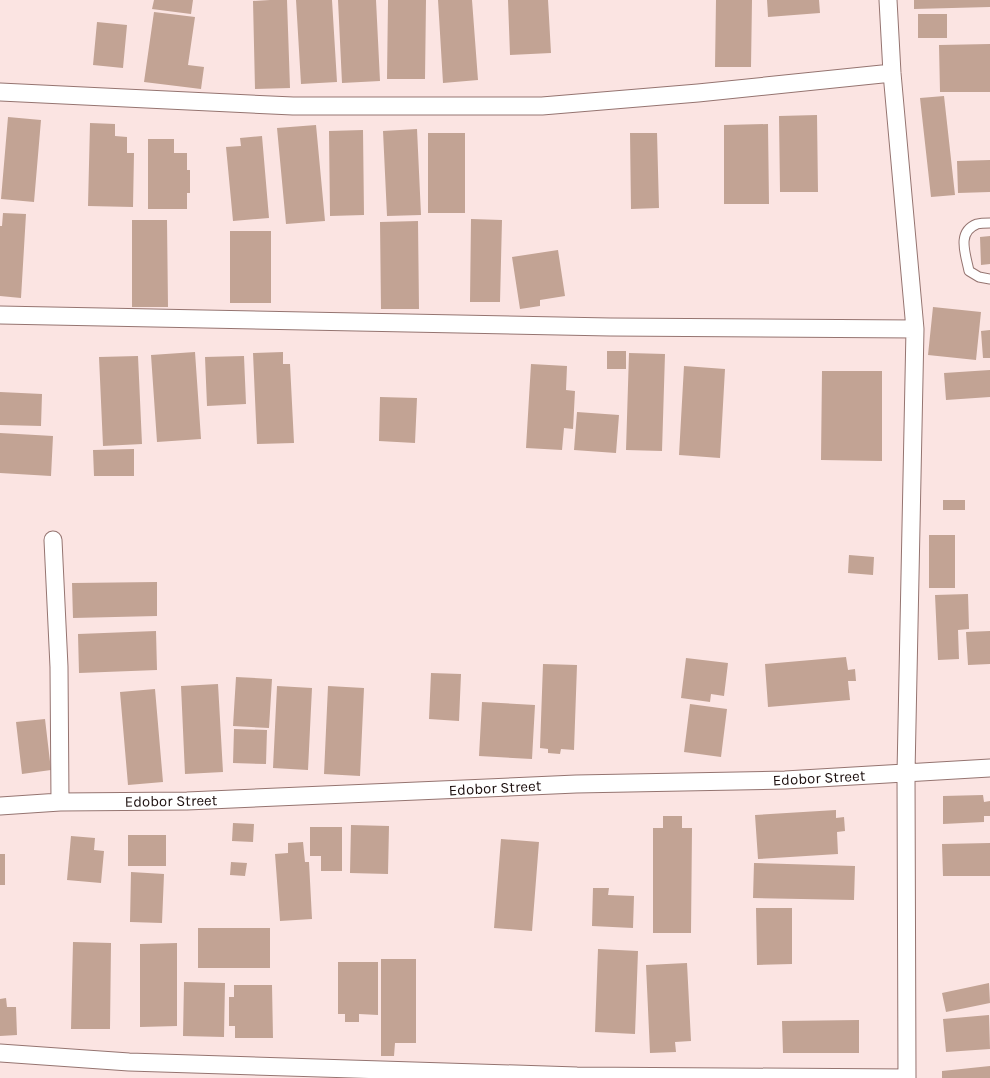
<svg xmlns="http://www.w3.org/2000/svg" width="990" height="1078" viewBox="0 0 990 1078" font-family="Karla,sans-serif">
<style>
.building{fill:#c2a394}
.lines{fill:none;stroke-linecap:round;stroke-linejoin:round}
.lane-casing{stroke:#957470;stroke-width:11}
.street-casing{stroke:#957470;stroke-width:19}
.lane{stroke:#fff;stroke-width:9}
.street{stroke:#fff;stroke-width:17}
.labels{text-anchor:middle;stroke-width:4;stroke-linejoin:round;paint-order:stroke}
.street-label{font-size:15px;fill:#1c0f0e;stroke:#fff}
</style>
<rect width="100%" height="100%" fill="#fbe4e2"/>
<path class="building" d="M154,0H193L191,14L152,9Z
M270,0H287L290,88L255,89L253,1Z
M296,0H332L337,82L301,84Z
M338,0H376L380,81L342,83Z
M388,0H426L425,79H387Z
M438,0H472L478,80L443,83Z
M508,0H548L551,53L510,55Z
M716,0H752L751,67H715Z
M767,0H819L820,13L768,17Z
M914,0H990V7L914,9Z
M154,12L195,17L188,65L204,67L201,89L144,82Z
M918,14H947V38H918Z
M97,22L127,25L123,68L93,65Z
M990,44V92H940L939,45Z
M944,96L955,195L931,197L920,98Z
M817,115L818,192H780L779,116Z
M8,117L41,120L34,202L1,199Z
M90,123L115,124V136L127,137V153H134L133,207L88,206Z
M768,124L769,204H724V125Z
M316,125L325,221L286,224L277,128Z
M417,129L421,215L387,216L383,131Z
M363,130L364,215L330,216L329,131Z
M428,133H465V213H428Z
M630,133H657L659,208L631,209Z
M262,136L269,218L233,221L226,147L241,146L240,138Z
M148,139H174V153H187V170H190V193H187V209H148Z
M990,160V192L958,193L957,161Z
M3,213L26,214L21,298L0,296V226H2Z
M471,219L502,220L500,302H470Z
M132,220H167L168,307H132Z
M418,221L419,309H381L380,222Z
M230,231H271V303H230Z
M990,236V264L981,265L980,237Z
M558,250L565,296L540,300V306L520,309L512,257Z
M933,307L981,312L976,360L928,355Z
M990,330V358H983L981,331Z
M607,351H626V369H607Z
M195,352L201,439L157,442L151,355Z
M283,352V364H290L294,443L257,444L253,353Z
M629,353L665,354L662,451L626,450Z
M138,356L142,444L103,446L99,357Z
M244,356L246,404L207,406L205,357Z
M531,364L567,366L566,390L575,391L573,429L564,428L562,450L526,448Z
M684,366L725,369L720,458L679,455Z
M990,370V397L946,400L944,373Z
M822,371H882V461L821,460Z
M0,392L42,394L41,426L0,425Z
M380,397L417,398L415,443L379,441Z
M577,412L619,415L616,453L574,450Z
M0,433L53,436L51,476L0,473Z
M134,449V476H94L93,450Z
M943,500H965V510H943Z
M929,535H955V588H929Z
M849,555L874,557L873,575L848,573Z
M157,582V616L73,618L72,583Z
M968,594L969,629L958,630L959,659L938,660L935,595Z
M156,631L157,670L79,673L78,634Z
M990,631V664L968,665L966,632Z
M846,657L848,670L855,669L856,681H848L850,700L768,707L765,664Z
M686,658L728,663L724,696L711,694L710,702L681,698Z
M543,664L577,665L574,750L561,749L560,754L548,753V749L540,748Z
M431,673L461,674L459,721L429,719Z
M236,677L272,679L269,728L233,726Z
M218,684L223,772L185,774L181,686Z
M277,686L312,688L308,770L273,768Z
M328,686L364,688L360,776L324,774Z
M155,689L163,782L128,785L120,692Z
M482,702L535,705L532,759L479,756Z
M690,704L727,709L721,757L684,752Z
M45,719L51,770L22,774L16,722Z
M234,729L267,730L266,764L233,763Z
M983,795L984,802L990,801V816H984V822L943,824V796Z
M836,810V818L844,817L845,831L837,832L838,854L758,859L755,815Z
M663,816H682V828H692L691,933H653V828H663Z
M233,823L254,824L253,842L232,841Z
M351,825L389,826L388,874L350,873Z
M310,827H342V871H321V856H310Z
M128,835H166V866H128Z
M71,836L95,838L94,850L104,851L101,883L67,880Z
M501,839L539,842L532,931L494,928Z
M303,842L305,862H309L312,919L280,921L275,854L288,853V843Z
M990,843V876H943L942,844Z
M0,854H5V885H0Z
M231,862L247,863L245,876L230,875Z
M754,863L855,866L854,900L753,898Z
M131,872L164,874L162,923L130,922Z
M593,888H609L608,895L634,896L633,928L592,926Z
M756,908H792V964L757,965Z
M198,928H270V968H198Z
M73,942L111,943L110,1029H71Z
M177,943V1026L140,1027V944Z
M598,949L638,951L635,1034L595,1032Z
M381,959H416V1043H395L394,1056H381Z
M338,962H378V1015L359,1014V1022H345V1014H338Z
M687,963L691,1041L675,1042L676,1052L650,1053L646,965Z
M184,982L225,983L224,1037L183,1036Z
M989,983L990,1003L946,1012L942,993Z
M234,985H272L273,1038H235V1026H229V997H234Z
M6,998L7,1007H16L17,1035L0,1036V999Z
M989,1015L990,1049L946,1052L943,1019Z
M859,1020V1053H783L782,1021Z
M990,1066V1078H942V1071Z"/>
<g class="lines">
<g class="lane-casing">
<path id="lane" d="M990,223C986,223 981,223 977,224C956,232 966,255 969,271L979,277L990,279"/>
</g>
<g class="street-casing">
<path id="street" d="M888,0L892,73L915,329L906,773L907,1078
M0,92L293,106H542L698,93L892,73
M0,315L610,327L915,329
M53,540L59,667L60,802
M0,806L60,802L187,801L576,784L785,780L990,768
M0,1053L129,1062L577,1076L907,1078"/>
</g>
<use href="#lane" class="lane"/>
<use href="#street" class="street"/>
</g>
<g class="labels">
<g class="street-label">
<text transform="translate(819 778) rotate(-3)" y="5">Edobor Street</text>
<text transform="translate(495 788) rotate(-3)" y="5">Edobor Street</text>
<text transform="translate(171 801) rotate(-1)" y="5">Edobor Street</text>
</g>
</g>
</svg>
